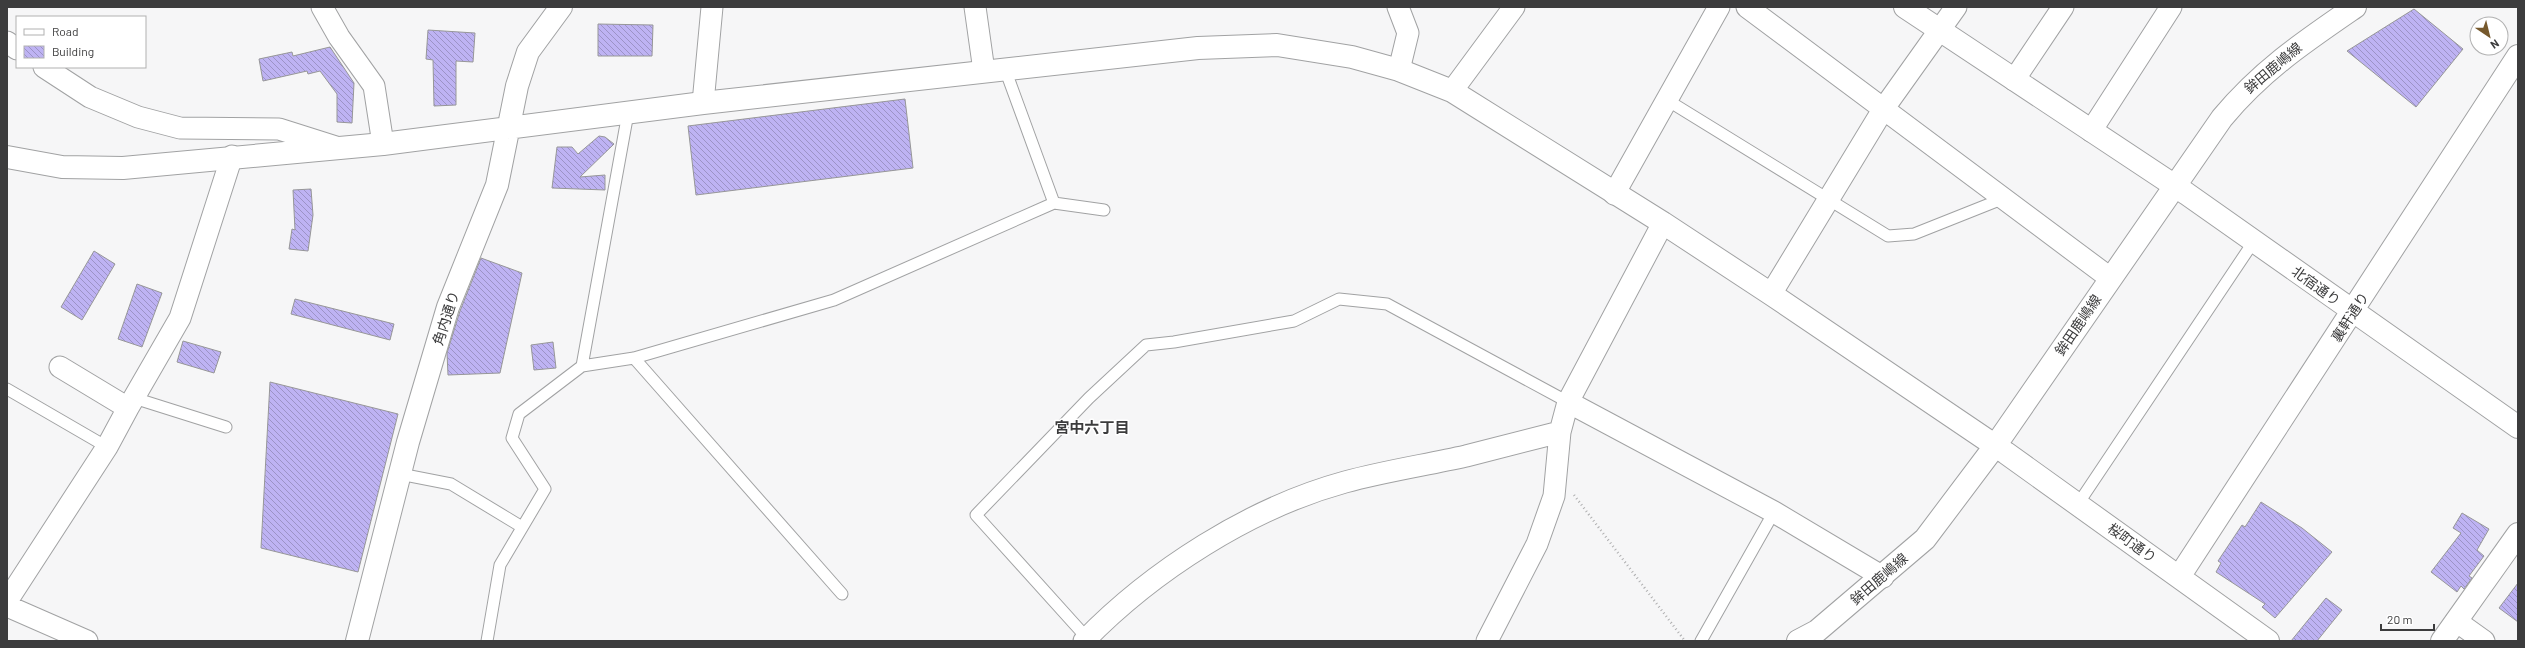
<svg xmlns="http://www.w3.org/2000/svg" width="2525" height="648" viewBox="0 0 2525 648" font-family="Barlow,'Noto Sans JP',sans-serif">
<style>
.building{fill:url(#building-back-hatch);stroke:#979798}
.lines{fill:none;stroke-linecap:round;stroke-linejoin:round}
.lane-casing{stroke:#a1a2a3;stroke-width:13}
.street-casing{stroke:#a1a2a3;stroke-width:23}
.secondary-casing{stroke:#a1a2a3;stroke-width:24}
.path{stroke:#aeaeaf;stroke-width:2.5;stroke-dasharray:1 3;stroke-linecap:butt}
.lane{stroke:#fff;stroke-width:11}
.street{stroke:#fff;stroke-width:21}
.secondary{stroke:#fff;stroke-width:22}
.labels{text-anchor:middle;stroke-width:3;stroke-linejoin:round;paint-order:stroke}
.street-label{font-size:14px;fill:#3c3c3d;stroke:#fff}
.neighbourhood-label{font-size:15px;font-weight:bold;fill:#3c3c3d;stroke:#fff}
</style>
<defs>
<pattern id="building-back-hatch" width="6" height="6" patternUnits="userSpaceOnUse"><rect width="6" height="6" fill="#beb3f3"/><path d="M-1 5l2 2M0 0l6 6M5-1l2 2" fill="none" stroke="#9c93c6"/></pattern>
</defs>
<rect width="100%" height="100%" fill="#f6f6f7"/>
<path class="building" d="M2414,9L2463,49L2416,107L2347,51Z
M598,24L653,25L652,56H598Z
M428,30L475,33L473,62L456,61V105L434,106L433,60L426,59Z
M330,47L354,83L352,123L337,122V94L320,71L308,74L307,71L263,81L259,59L292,52L293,56Z
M905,99L913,168L696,195L688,126Z
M599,136L605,137L614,144L580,177L605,175V190L552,188L557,147H572L578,154Z
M311,189L313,215L308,251L289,249L292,229L295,230L293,190Z
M94,251L115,264L82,320L61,307Z
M481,258L522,273L500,373L448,375L447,353L460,311Z
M137,284L162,293L142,347L118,339Z
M295,299L394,324L390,340L291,314Z
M183,341L221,352L214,373L177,362Z
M553,342L556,368L534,370L531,345Z
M270,382L398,414L358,572L261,548Z
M2261,502L2302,528L2332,552L2275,618L2262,607L2265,604L2216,572L2221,563L2218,561L2242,525L2245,527Z
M2462,513L2489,529L2477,550L2484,556L2469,576L2472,578L2464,589L2461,586L2457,592L2431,572L2461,533L2453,528Z
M2518,583V622L2499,608Z
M2326,598L2342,610L2317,641H2291Z"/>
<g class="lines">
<g class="lane-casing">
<path id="lane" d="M1005,69L1054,203
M1667,100L1888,236L1914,234L2002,199
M634,358L842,594
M582,366L634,358L834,300L1054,203L1104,210
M7,389L107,447
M134,398L226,427
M400,474L451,484L522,527
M2078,504L2254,241
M1087,638L976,515L1089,398L1146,345L1174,342L1294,321L1339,299L1387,304L1568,402
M487,641L500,565L545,489L512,438L519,414L582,366L628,113
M1701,641L1774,512"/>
</g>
<g class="street-casing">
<path id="street" d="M322,7L339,37L374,86L383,144
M975,7L984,71
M1398,7L1408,33L1399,70
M1747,7L2110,278
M7,42L17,49
M44,67L90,97L138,117L180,128L279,129L339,148
M2014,80L2063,7
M1452,91L1514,7
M703,103L712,7
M2091,131L2171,7
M1614,194L1719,7
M1771,294L1884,108L1956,7
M1568,402L1663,223
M128,408L180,318L232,156
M7,601L107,447L128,408L60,367
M7,606L87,641
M2456,621L2484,641
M1084,641C1152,571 1250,508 1345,482C1385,471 1426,465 1466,456C1497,448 1528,440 1560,432
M1487,641L1537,544L1554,496L1560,432L1568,402L1774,512L1883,577"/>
</g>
<g class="secondary-casing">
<path id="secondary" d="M1905,7L2187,194L2518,427
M7,157L62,167L123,168L383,144L703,103L1198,48L1277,45L1352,57L1399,70L1452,91L1663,223L1771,294L2006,453L2268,641
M2179,577L2518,56
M357,641L408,442L448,307L497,185L517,86L528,52L561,7
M1798,641L1817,631L1925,539L1995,446L2222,118C2262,70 2304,42 2355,7
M2442,641L2518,534"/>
</g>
<path class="path" d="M1574,495L1685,641"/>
<use href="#lane" class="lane"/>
<use href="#street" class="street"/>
<use href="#secondary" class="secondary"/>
</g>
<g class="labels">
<g class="street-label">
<text transform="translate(2273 68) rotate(-40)" y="5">鉾田鹿嶋線</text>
<text transform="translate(2316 286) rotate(36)" y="5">北宿通り</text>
<text transform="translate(2350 317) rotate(-57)" y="5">裏軒通り</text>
<text transform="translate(446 318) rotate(-72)" y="5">角内通り</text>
<text transform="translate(2078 325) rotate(-56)" y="5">鉾田鹿嶋線</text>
<text transform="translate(2132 543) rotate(36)" y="5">桜町通り</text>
<text transform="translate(1879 579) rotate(-41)" y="5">鉾田鹿嶋線</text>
</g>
<g class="neighbourhood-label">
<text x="1092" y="433">宮中六丁目</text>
</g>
</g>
<rect width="2525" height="648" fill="none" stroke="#3c3c3d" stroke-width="16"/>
<rect x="16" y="16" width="130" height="52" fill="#ffffff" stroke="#b1b1b1"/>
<rect x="24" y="29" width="20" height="6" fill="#ffffff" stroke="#b1b1b1"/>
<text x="52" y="36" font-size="12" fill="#3c3c3d">Road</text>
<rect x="24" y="46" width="20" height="12" fill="url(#building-back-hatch)" stroke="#b1b1b1"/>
<text x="52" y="56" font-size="12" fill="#3c3c3d">Building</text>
<g transform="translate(2489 36) rotate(145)"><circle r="19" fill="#ffffff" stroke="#b1b1b1"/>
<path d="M0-3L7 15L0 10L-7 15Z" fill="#76592d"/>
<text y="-6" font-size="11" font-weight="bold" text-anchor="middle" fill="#3c3c3d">N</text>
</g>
<path d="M2381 624v6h53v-6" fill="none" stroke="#3c3c3d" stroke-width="2"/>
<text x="2387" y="624" font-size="12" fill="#3c3c3d" stroke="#ffffff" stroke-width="3" paint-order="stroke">20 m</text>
</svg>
